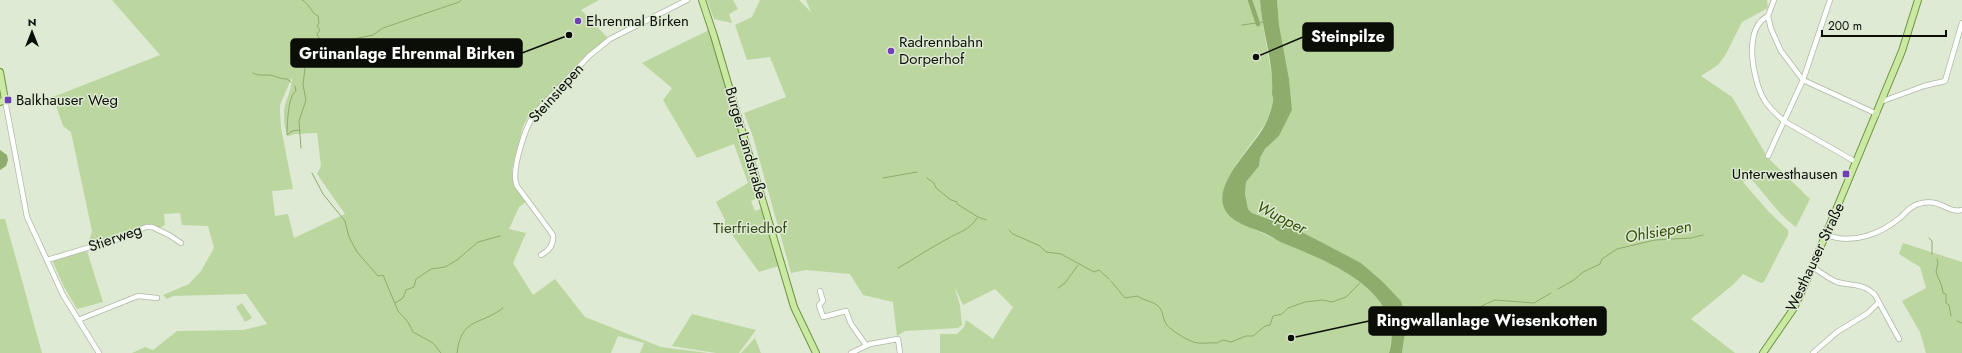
<svg xmlns="http://www.w3.org/2000/svg" width="1962" height="353" viewBox="0 0 1962 353" font-family="Jost,sans-serif">
<style>
.green{fill:#bcd6a0;fill-rule:evenodd}
.water{fill:#8eac6c}
.lines{fill:none;stroke-linecap:round;stroke-linejoin:round}
.stream{stroke:#8eac6c;stroke-width:1}
.canal{stroke:#8eac6c;stroke-width:4.5}
.minor-casing{stroke:#aeb9a4;stroke-width:6}
.major-casing{stroke:#6f9343;stroke-width:8}
.minor{stroke:#fff;stroke-width:4.5}
.major{stroke:#cae9a2;stroke-width:6}
.poi-dot{fill:#6f3fb6;stroke:#deead3;stroke-width:1.5}
.labels{text-anchor:middle;stroke-width:3;stroke-linejoin:round;paint-order:stroke}
.poi-label{font-size:15px;fill:#0a0e07;stroke:#deead3;text-anchor:start}
.street-label{font-size:15px;fill:#0a0e07;stroke:#deead3}
.park-label{font-size:15px;fill:#304415;stroke:#deead3}
.water-label{font-size:16px;font-style:italic;fill:#355007;stroke:#deead3}
.leader{fill:none;stroke:#0a0e07;stroke-width:1.5}
.callout-dot{fill:#0a0e07;stroke:#deead3;stroke-width:1.5}
.callout{fill:#0a0e07;stroke:#0a0e07;stroke-width:1.5}
.callout-label{font-size:16px;text-anchor:middle;font-weight:bold;fill:#fff}
</style>
<rect width="100%" height="100%" fill="#deead3"/>
<path class="green" d="M112,0H599L581,10L608,38L569,74L528,117L523,126L512,170V178L517,190L527,201L519,207L509,229L526,233L513,263L533,295L555,279L585,317L661,347L708,353H640L644,343L618,336L611,353H132L145,347L153,350L177,331L244,330L267,324L246,294L173,296L167,299L163,295L189,284L201,271L214,248L208,226L182,225L180,213L164,214L165,225L158,229L146,225L141,226L88,245L92,231L71,132L63,126L53,97L160,55ZM292,77C292,88 288,95 285,105C283,114 284,128 288,136L296,134L317,133L321,166L317,174L345,214L294,238L288,214L275,216L272,191L293,189L281,128L280,112V105Z
M707,0H733L738,9L729,14L732,23L714,19Z
M760,0H799L811,12L806,0H1260L1263,25L1273,83L1272,94L1274,99L1266,123L1237,163L1227,181L1224,194L1247,226L1282,242L1322,258L1355,278L1374,294L1385,309L1392,333L1389,353H940V334H957L964,327L966,320L993,339L1013,307L995,289L963,305L954,286L960,305L962,325L958,328L905,331L897,336L893,302L863,295L850,274L806,270L791,273L753,137L744,113L786,97L770,57L747,60L735,25L752,17Z
M1277,0H1767L1768,8L1742,22L1726,54L1718,65L1701,76L1732,97L1768,158L1810,199L1796,227C1777,214 1766,194 1750,178L1743,182L1769,212L1788,230V235L1764,282L1761,283L1743,274L1734,284L1691,319L1735,353H1402L1407,319L1401,301L1382,281L1361,263L1298,230L1252,213L1248,209L1245,194L1246,182L1259,166L1260,158L1265,149L1279,136L1292,110L1289,79L1279,25Z
M709,30L759,197L751,201L755,211L763,208L779,266L759,272L725,225V220L716,202L748,183L734,144L697,158L663,100L672,88L642,63Z
M0,219H5L42,353H0Z
M1903,243L1962,262V353H1926L1920,332L1902,301L1926,288L1920,267L1899,254Z
M87,251L103,302L77,309L63,285L52,260Z
M242,303L252,318L245,322L236,307Z
M692,314L756,330L739,353H716L672,346Z
M755,338L761,353H741Z"/>
<path class="water" d="M1260,0H1277L1279,25L1289,79L1292,110L1279,136L1265,149L1260,158L1259,166L1246,182L1245,194L1248,209L1252,213L1298,230L1323,243L1361,263L1382,281L1401,301L1407,319L1402,353H1389C1407,291 1327,261 1283,243C1277,240 1271,236 1264,233C1253,228 1235,224 1227,213C1207,186 1257,145 1267,121C1269,115 1272,108 1273,101C1274,98 1272,96 1272,93C1274,62 1262,31 1260,0Z
M0,150L7,155L8,160L6,166L0,170Z"/>
<g class="lines">
<path class="stream" d="M1242,25L1263,22
M319,46L373,35L383,28L459,2L461,0
M253,73C259,76 262,75 268,75C275,75 278,79 287,79L291,82
M295,86L296,91C288,95 287,126 287,135L292,131L300,130
M301,148L299,121L306,100L303,85L305,68L309,57L315,53L321,42L317,34L320,30L317,26L319,23L318,16C311,13 310,4 302,0
M312,173L323,194L345,221L349,237L357,252L378,276L383,275L398,311L408,322L413,332L433,343L441,353
M883,178L917,172
M927,178L934,183L936,188L951,200L957,202V204L978,217L986,220
M1009,230L1013,234L1040,246L1046,252L1061,254L1094,272L1099,270L1109,279
M1929,238L1932,241V254
M1937,259L1938,263L1936,272L1942,287L1943,293L1946,294V303L1949,305L1951,316
M898,268C914,259 930,248 947,239C959,232 970,230 977,218
M1111,281L1125,298L1137,296C1143,300 1151,301 1157,305C1164,311 1162,317 1166,324C1170,330 1191,343 1198,343C1205,344 1211,342 1217,343L1223,340L1231,342L1246,336H1253L1265,326L1270,325L1273,316L1282,314L1288,308L1305,302L1322,300L1332,302L1346,297L1360,283
M1058,288L1065,283L1078,265
M1558,289L1574,280L1583,272L1600,264L1602,259L1617,249L1655,240L1691,238L1703,235
M395,303L403,298L406,290L414,287L416,279L431,269L445,267L457,260L478,242L500,236
M1957,321L1962,323
M1406,329H1414
M1417,329L1448,321L1495,300L1534,303L1551,293
M457,353C461,317 480,326 503,308"/>
<path class="canal" d="M1250,0L1258,24"/>
<g class="minor-casing">
<path id="minor" d="M1830,0L1803,80L1784,121L1856,162
M1768,16L1774,0
M5,100L27,217L63,295L99,353
M1883,101L1924,86L1945,81L1962,23
M1768,156L1784,121C1777,115 1770,109 1765,101C1753,82 1742,29 1768,16L1771,29L1781,51L1803,80L1877,114
M1827,235C1852,245 1881,234 1901,217C1906,212 1911,206 1918,204C1940,197 1948,214 1962,210
M541,255C549,251 554,245 553,235L517,186C510,172 526,124 536,112L589,56L610,39L687,0
M47,260L117,239L146,227H152L169,235L181,243
M1813,267C1820,272 1829,279 1837,282C1851,286 1864,283 1875,295L1899,339
M820,291L823,301L819,305L823,317L846,311L851,324L866,345
M78,320L138,296L157,298
M851,353L870,344L898,339L900,353
M1813,353L1837,332L1868,313L1879,302"/>
</g>
<g class="major-casing">
<path id="major" d="M702,0L714,36L794,307L816,353
M0,72L5,100L0,102
M1763,353L1794,308L1806,282L1902,51L1918,0"/>
</g>
<use href="#minor" class="minor"/>
<use href="#major" class="major"/>
</g>
<g class="poi-dot">
<circle cx="578" cy="21" r="4"/>
<circle cx="891" cy="51" r="4"/>
<rect x="4" y="96" width="8" height="8" rx="2"/>
<rect x="1842" y="170" width="8" height="8" rx="2"/>
</g>
<g class="labels">
<g class="poi-label">
<text x="586" y="26">Ehrenmal Birken</text>
<text x="899" y="47">Radrennbahn<tspan x="899" dy="17">Dorperhof</tspan></text>
<text x="16" y="105">Balkhauser Weg</text>
<text x="1838" y="179" text-anchor="end">Unterwesthausen</text>
</g>
<g class="street-label">
<text transform="translate(556 93) rotate(-48)" y="5">Steinsiepen</text>
<text transform="translate(746 143) rotate(74)" y="5">Burger Landstraße</text>
<text transform="translate(115 238) rotate(-19)" y="5">Stierweg</text>
<text transform="translate(1815 257) rotate(-65)" y="5">Westhauser Straße</text>
</g>
<g class="park-label">
<text x="750" y="233">Tierfriedhof</text>
</g>
<g class="water-label">
<text transform="translate(1282 217) rotate(27)" y="6">Wupper</text>
<text transform="translate(1658 231) rotate(-10)" y="6">Ohlsiepen</text>
</g>
</g>
<path class="leader" d="M1256 57L1303 37M569 35L522 53M1291 338L1369 321"/>
<g class="callout-dot">
<circle cx="1256" cy="57" r="4"/>
<circle cx="569" cy="35" r="4"/>
<circle cx="1291" cy="338" r="4"/>
</g>
<g class="callout">
<rect x="1303" y="23" width="90" height="28" rx="4"/>
<rect x="291" y="39" width="231" height="28" rx="4"/>
<rect x="1369" y="307" width="237" height="28" rx="4"/>
</g>
<g class="callout-label">
<text x="1348" y="42">Steinpilze</text>
<text x="407" y="59">Grünanlage Ehrenmal Birken</text>
<text x="1487" y="326">Ringwallanlage Wiesenkotten</text>
</g>
<g transform="translate(32 32)" stroke="#deead3" stroke-width="3" paint-order="stroke">
<path d="M0-3L7 15L0 10L-7 15Z" fill="#0a0e07"/>
<text y="-6" font-size="11" font-weight="bold" text-anchor="middle" fill="#0a0e07">N</text>
</g>
<path d="M1822 30v6h124v-6" fill="none" stroke="#0a0e07" stroke-width="2"/>
<text x="1828" y="30" font-size="12" fill="#0a0e07" stroke="#deead3" stroke-width="3" paint-order="stroke">200 m</text>
</svg>
